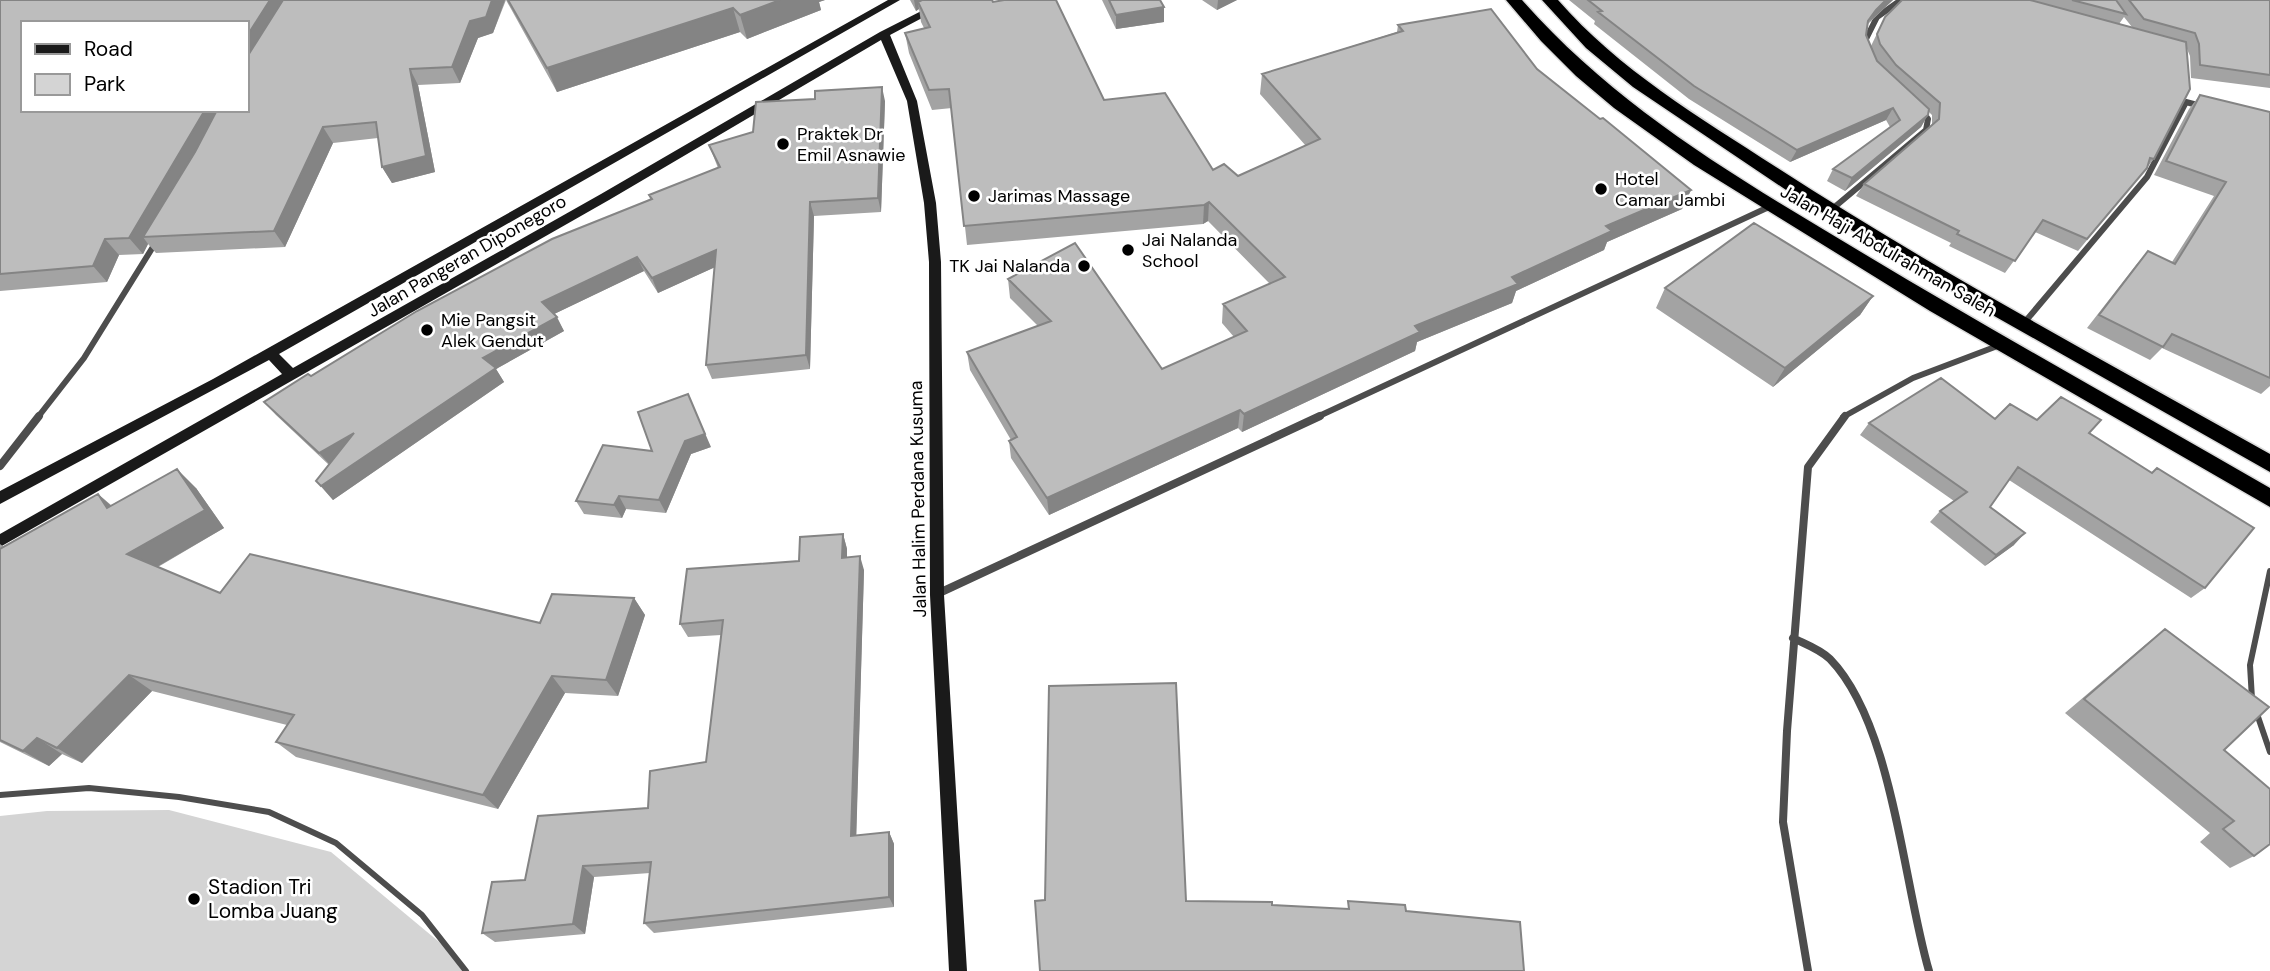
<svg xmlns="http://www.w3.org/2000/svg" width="2270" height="971" viewBox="0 0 2270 971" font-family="'DM Sans',sans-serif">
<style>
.green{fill:#d4d4d4}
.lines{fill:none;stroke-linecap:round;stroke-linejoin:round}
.highway-casing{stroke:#dbdbdb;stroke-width:3}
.lane{stroke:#4d4d4d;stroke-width:6}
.street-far1{stroke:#4d4d4d;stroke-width:6}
.street{stroke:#4d4d4d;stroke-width:8}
.secondary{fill:#1a1a1a;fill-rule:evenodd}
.highway{fill:#000;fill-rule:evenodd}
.wall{fill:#a3a3a3;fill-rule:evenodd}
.shaded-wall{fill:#848484}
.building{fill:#bdbdbd;stroke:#848484;stroke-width:2}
.poi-dot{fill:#000;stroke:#fff;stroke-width:2.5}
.labels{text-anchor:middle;stroke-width:5;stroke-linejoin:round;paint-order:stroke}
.poi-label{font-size:18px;fill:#000;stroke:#fff;text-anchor:start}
.street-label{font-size:18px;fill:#000;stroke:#fff}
.near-poi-label{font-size:21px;fill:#000;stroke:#fff;text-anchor:start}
</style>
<rect width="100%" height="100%" fill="#fff"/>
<path class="green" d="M169,810L331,852L444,946L468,971H0V816L47,811Z"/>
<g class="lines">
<g class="highway-casing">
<path id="highway" d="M1506,0H1522C1617,108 1739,179 1861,252C1996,333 2133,409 2270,488V507L1930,311L1694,165L1614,108L1576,76L1541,41Z
M1542,0H1558C1619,70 1699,117 1776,167C1936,271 2104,360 2270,454V472L1996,317L1798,198L1633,87L1586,48Z"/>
</g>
<path class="lane" d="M2252,699L2250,665L2270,571
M2256,711L2270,752
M0,795L89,788L179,797L269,812L336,843L422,915L466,971"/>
<path class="street-far1" d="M1863,45L1877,17L1901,0
M1831,210L1926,130L1928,119L1922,111
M2024,323L2147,177L2186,102L2201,106
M38,417L84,358L156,242
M1317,417L1771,206
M1843,417L1913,378L2000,345"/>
<path class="street" d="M0,466L39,416
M937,594L1320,416
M1793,638C1805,644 1820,649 1830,659C1893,724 1903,883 1929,971
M1808,971L1783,822L1787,731L1808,467L1845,416"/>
<path class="secondary" d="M888,0H900L279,354L293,368L601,194L880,32L943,0H956L890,35L917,101L936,203L941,262L944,595L967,971H949L930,595L929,262L924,203L907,101L881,40L609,200L0,547V534L282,374L269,360L0,504V491L213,379Z"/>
<use href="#highway" class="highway"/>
</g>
<path class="wall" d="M0,0H825L819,2L821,10L747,39L740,32L557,92L506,0L493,33L478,38L460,83L418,85L435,172L392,183L382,167L378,138L333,143L285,247L156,253L148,244L143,254L119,255L107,282L0,291ZM23,23H247V110Z
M910,0H992L1104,100L1213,170L1238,176L1306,146L1260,94L1262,74L1397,32L1398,25L1537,69L1691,190L1682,209L1607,242L1604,250L1516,291L1512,303L1417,342L1415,351L1242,432L1238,428L1049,515L1011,458L1009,441L1011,440L970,370L967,352L1038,326L1010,298L1008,279L1162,369L1234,337L1222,323L1223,304L1270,284L1208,221L1203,224L967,245L952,108L932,110L909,53L905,33L924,28L921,22L919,9L916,11Z
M1102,0H1160L1164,22L1116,29Z
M1202,0H1237L1217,10Z
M1569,0H1893L1868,24L1866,35L1871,46L1885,17L1902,0H2270V88L2191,78L2190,56L2187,49L2154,159L2078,251L2035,232L2005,273L1949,246L1951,243L1856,196L1864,184L1932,125V115L1929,112L1921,127L1845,191L1827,181L1833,169L1890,127L1886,120L1790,162L1689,99L1594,24L1595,21ZM2124,17L2132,27L2119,24Z
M2200,95L2270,112V386L2261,394L2162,348L2150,360L2087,328L2136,265L2148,251L2172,262L2214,196L2154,175L2189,109Z
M885,101L881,212L814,216L810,369L712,379L706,365L715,267L658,293L644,271L554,314L564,331L496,369L504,382L333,500L316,481L329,465L276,415L264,402L650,199L649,195L718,168L709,145Z
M1665,288L1873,296L1860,315L1773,387L1656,308Z
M1995,419L2037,420L2089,433L2205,588L2191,598L2009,480L1990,507L2014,545L1985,566L1930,522L1940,511L1954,501L1860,435L1869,423Z
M711,447L691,454L666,513L626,509L622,518L584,514L576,501L652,451Z
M196,488L224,528L158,567L220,593L540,623L634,598L645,615L618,696L565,693L498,809L296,757L276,742L287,725L152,691L82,763L62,754L49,766L0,742V544L4,547L98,494L111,505Z
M843,534L847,549V557L864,570L856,836L889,832L894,844V907L654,933L644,923L650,873L594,877L585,934L495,942L482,933L525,880L648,808L706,762L721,635L688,637L680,624L799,561Z
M2165,629L2224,750L2254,856L2230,868L2200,842L2210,833L2065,713L2145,645Z"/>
<path class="shaded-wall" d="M270,0H289L247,69V36Z
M492,0H505L493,33L478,38L460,83L452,67L470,21Z
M780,0H825L819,2L821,10L747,39L740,15Z
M914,0H937L918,2L919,9L916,11Z
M1218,0H1237L1217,10Z
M1886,0H1893L1869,22L1862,34L1876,10Z
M1164,7V22L1116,29V15Z
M733,8L740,32L557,92L547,68Z
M410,69L418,85L435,172L392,183L382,167Z
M882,87L885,101L881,212L878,198Z
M1893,108L1886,120L1790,162L1797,150Z
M205,110H226L143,237L148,244L143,254L129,238Z
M1928,115L1921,127L1845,191L1852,178Z
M323,127L333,143L285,247L274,231Z
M1691,190L1682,209L1607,242L1604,250L1516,291L1512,303L1417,342L1415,351L1242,432L1244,414L1512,277L1606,226Z
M810,202L814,216L810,369L806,355Z
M1209,202L1208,221L1203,224L1204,205Z
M105,239L119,255L107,282L93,266Z
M716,250L722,264L658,293L652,278Z
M637,257L644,271L550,316L542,302Z
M1873,296L1860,315L1773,387L1785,368Z
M557,317L564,331L496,369L504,382L333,500L321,486L483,358Z
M688,394L711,447L691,454L666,513L659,500L685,441Z
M1240,410L1238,428L1049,515L1047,498Z
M354,433L331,466L319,453Z
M177,469L196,488L224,528L148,572L127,554Z
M98,494L119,513L107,508Z
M619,496L626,509L622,518L614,505Z
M2025,533L2014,545L1985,566L1996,555Z
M843,534L847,549V572L842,558Z
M860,556L864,570L856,847L851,836Z
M634,598L645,615L618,696L606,680Z
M129,675L152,691L82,763L57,748Z
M552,676L565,693L498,809L483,795Z
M37,738L62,754L49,766L23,751Z
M889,832L894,844V907L889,897Z
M583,866L594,877L585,934L573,924Z"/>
<path class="building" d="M0,0H270L247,36V23H23V110H205L129,238L105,239L93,266L0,274Z
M283,0H492L486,17L470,21L452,67L410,69L426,156L382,167L376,122L323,127L274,231L143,237L195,152L217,110H247V57Z
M508,0H780L740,15L733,8L547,68Z
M922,0H992L993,2L1004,0H1056L1104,100L1165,93L1213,170L1224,164L1238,176L1320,139L1262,74L1403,31L1398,25L1491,9L1537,69L1600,119L1603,118L1691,190L1606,226L1612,231L1512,277L1518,284L1415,326L1420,332L1244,414L1240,410L1047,498L1009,441L1017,437L967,352L1051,321L1008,279L1075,243L1162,369L1247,331L1223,304L1285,277L1209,202L1204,205L964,226L949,89L929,90L905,33L930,27L918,2Z
M1109,0H1160L1164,7L1116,15Z
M1588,0H1886L1876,10L1868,21L1866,35L1877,61L1929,109L1928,115L1852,178L1833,169L1900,120L1893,108L1797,150L1694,86L1598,12L1602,11Z
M1902,0H2030L2186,42L2190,89L2154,159L2150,158L2147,168L2087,239L2043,220L2015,261L1957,234L1959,231L1864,184L1939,119L1940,103L1896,65L1880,44L1877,34L1885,17Z
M2072,0H2116L2126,14Z
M2129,0H2270V75L2200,65L2199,44L2195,33L2144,19Z
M882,87L878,198L810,202L806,355L706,365L716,250L652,278L637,257L542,302L557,317L483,358L496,368L321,486L316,481L354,433L319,453L264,402L308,374L311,376L417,311L552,239L652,199L649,195L720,167L709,145L753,132L756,102L815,99V91Z
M2200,95L2270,112V378L2172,334L2163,347L2099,315L2148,251L2175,264L2226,182L2166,161Z
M1754,223L1873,296L1785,368L1665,288Z
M1941,378L1995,419L2010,404L2037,420L2061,397L2101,420L2089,433L2152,473L2157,468L2254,528L2205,588L2018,467L1990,507L2025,533L1996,555L1940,511L1967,492L1869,423Z
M688,394L705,434L685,441L659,500L619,496L614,505L576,501L603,445L652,451L638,412Z
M177,469L205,510L127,554L220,593L250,554L540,623L552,594L634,598L606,680L552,676L483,795L276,742L294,715L129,675L57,748L37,738L23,751L0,740V549L98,494L107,508Z
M843,534L842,558L860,556L851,836L889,832V897L644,923L651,862L583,866L573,924L482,933L492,882L525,880L538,816L648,808L650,771L706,762L723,620L680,624L687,569L799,561L800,537Z
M2165,629L2269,707L2224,750L2270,789V844L2254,856L2223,829L2234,821L2084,699Z
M1176,683L1186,901L1272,902V905L1349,909L1348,901L1405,905L1406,911L1520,922L1524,971H1040L1035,901L1045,900L1049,686Z"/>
<g class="poi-dot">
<circle cx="783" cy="144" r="7"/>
<circle cx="1601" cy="189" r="7"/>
<circle cx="974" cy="196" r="7"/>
<circle cx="1128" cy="250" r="7"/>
<circle cx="1084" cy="266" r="7"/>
<circle cx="427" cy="330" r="7"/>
<circle cx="194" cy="899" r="7"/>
</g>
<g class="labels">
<g class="poi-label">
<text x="797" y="140">Praktek Dr<tspan x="797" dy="21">Emil Asnawie</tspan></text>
<text x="1615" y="185">Hotel<tspan x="1615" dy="21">Camar Jambi</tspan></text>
<text x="988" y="202">Jarimas Massage</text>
<text x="1142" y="246">Jai Nalanda<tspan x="1142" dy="21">School</tspan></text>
<text x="1070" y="272" text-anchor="end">TK Jai Nalanda</text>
<text x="441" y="326">Mie Pangsit<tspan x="441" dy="21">Alek Gendut</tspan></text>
</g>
<g class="street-label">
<text transform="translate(1888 251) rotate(30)" y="6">Jalan Haji Abdulrahman Saleh</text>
<text transform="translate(467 256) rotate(-30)" y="6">Jalan Pangeran Diponegoro</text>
<text transform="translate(918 499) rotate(-91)" y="6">Jalan Halim Perdana Kusuma</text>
</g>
<g class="near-poi-label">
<text x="208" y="894">Stadion Tri<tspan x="208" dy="24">Lomba Juang</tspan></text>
</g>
</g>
<rect x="21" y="21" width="228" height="91" fill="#ffffff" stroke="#999999" stroke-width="2"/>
<rect x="35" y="44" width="35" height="10" fill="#1a1a1a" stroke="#999999" stroke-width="2"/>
<text x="84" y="56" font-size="21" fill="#000000">Road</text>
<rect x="35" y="74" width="35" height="21" fill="#d4d4d4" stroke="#999999" stroke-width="2"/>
<text x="84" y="91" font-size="21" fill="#000000">Park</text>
</svg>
